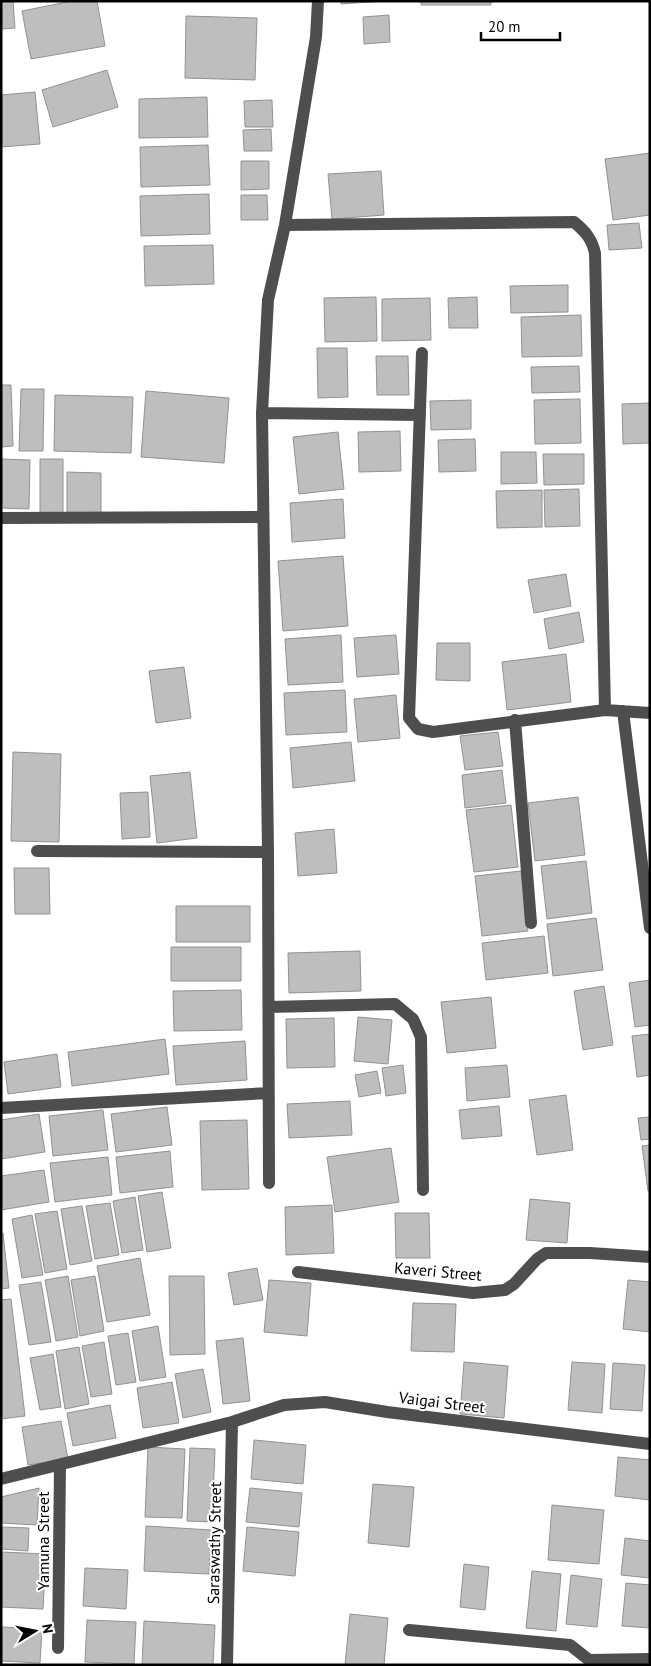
<svg xmlns="http://www.w3.org/2000/svg" width="651" height="1666" viewBox="0 0 651 1666" font-family="'PT Sans',sans-serif">
<style>
.building{fill:#bebebe;stroke:#929292}
.lines{fill:none;stroke-linecap:round;stroke-linejoin:round}
.minor{stroke:#4e4e4e;stroke-width:12}
.labels{text-anchor:middle;stroke-width:4;stroke-linejoin:round;paint-order:stroke}
.street-label{font-size:16px;fill:#000;stroke:#fff}
</style>
<rect width="100%" height="100%" fill="#fff"/>
<path class="building" d="M1,1H13L15,28L1,29Z
M72,1H97L105,46L31,59L22,11Z
M341,1H382L341,4Z
M421,1H491V5H421Z
M389,15L390,42L364,44L363,17Z
M186,16L257,18L255,80L185,78Z
M107,70L118,107L53,127L42,90Z
M35,92L40,144L1,147V95Z
M207,97L208,137L139,138V99Z
M272,100L273,127H245L244,101Z
M271,129L272,151H244L243,130Z
M208,145L210,185L141,187L140,147Z
M650,153V215L613,220L605,159Z
M241,161H269V189L241,190Z
M381,171L384,215L332,219L328,174Z
M209,194L210,234L141,236L140,196Z
M241,195H267L268,220H241Z
M639,223L642,248L609,250L607,225Z
M213,245L214,284L145,286L144,246Z
M568,285V312L511,313L510,286Z
M376,297L377,341L325,342L324,298Z
M477,297L478,328H449L448,298Z
M430,298L431,340L382,341V299Z
M581,315L582,356L522,357L521,317Z
M317,348H347L348,397L318,398Z
M376,356H408L409,395H377Z
M579,366L580,392L532,393L531,367Z
M1,385H11L13,446L1,447Z
M21,389H44L43,451H19Z
M146,391L229,398L224,463L141,457Z
M55,395L133,397L131,453L54,451Z
M580,399L581,443L535,444L534,400Z
M471,400V429L431,430L430,401Z
M650,403V443L623,444L622,404Z
M400,431L401,471L359,472L358,432Z
M338,432L344,489L299,494L293,437Z
M475,439L476,471L439,472L438,440Z
M501,452H536L537,483L501,484Z
M543,454H584V484L544,485Z
M1,459L30,460L29,509L1,508Z
M40,459H63V514H40Z
M67,472L101,473V515L67,514Z
M579,489L580,526L545,527L544,490Z
M542,490V527L497,528L496,491Z
M343,499L345,538L292,542L290,503Z
M343,556L348,626L283,631L278,561Z
M566,574L571,606L534,613L528,580Z
M579,612L584,642L549,649L544,619Z
M341,635L343,682L288,685L285,639Z
M396,635L399,674L357,677L354,638Z
M437,643H470V681L436,680Z
M566,654L571,702L507,710L502,662Z
M184,667L191,718L156,723L149,671Z
M345,690L347,732L286,735L284,693Z
M396,695L400,738L358,742L354,699Z
M498,732L503,766L465,770L460,736Z
M351,742L355,781L293,788L290,748Z
M13,752L61,754L59,842L11,841Z
M502,770L506,803L465,808L462,775Z
M190,772L197,838L157,843L150,776Z
M148,792L150,837L122,839L120,793Z
M578,797L585,855L535,861L528,803Z
M511,805L518,867L474,872L466,810Z
M334,829L337,873L298,876L295,833Z
M586,861L592,913L547,919L541,866Z
M14,868H49L50,914H15Z
M521,871L528,931L482,936L475,876Z
M176,906H250V942H176Z
M596,918L603,970L553,976L547,924Z
M544,936L548,973L486,980L482,943Z
M171,947H241V981H171Z
M360,951L361,991L289,993L288,953Z
M650,980V1025L635,1027L629,983Z
M604,986L613,1045L583,1050L574,991Z
M241,990L242,1030L174,1031L173,991Z
M491,997L496,1048L447,1053L441,1002Z
M358,1017L392,1020L388,1064L354,1061Z
M334,1018L335,1067L287,1068L286,1019Z
M650,1034V1075L637,1077L632,1036Z
M165,1039L169,1074L72,1086L68,1052Z
M245,1041L247,1080L176,1085L173,1046Z
M57,1054L61,1087L8,1094L4,1062Z
M403,1065L406,1093L386,1096L382,1068Z
M507,1065L510,1097L467,1101L465,1068Z
M377,1071L381,1093L359,1097L355,1075Z
M566,1095L573,1150L537,1155L529,1100Z
M350,1101L352,1135L289,1138L287,1104Z
M499,1106L502,1136L462,1139L459,1110Z
M167,1107L172,1145L116,1152L111,1114Z
M103,1110L108,1150L53,1156L49,1116Z
M39,1114L45,1152L1,1159V1120Z
M650,1117V1139L641,1140L638,1118Z
M247,1120L249,1189L202,1190L200,1121Z
M650,1145V1190L648,1191L642,1146Z
M391,1148L399,1202L335,1212L327,1157Z
M170,1151L173,1187L120,1193L116,1157Z
M108,1157L112,1195L55,1202L50,1163Z
M44,1170L49,1202L1,1210V1176Z
M162,1192L171,1248L147,1252L138,1196Z
M135,1197L143,1250L122,1253L113,1201Z
M530,1199L570,1203L567,1243L526,1240Z
M110,1203L119,1255L95,1259L86,1206Z
M332,1205L334,1253L286,1255L285,1207Z
M82,1206L92,1261L70,1265L61,1209Z
M57,1211L67,1269L45,1273L35,1214Z
M395,1213H429L430,1258H396Z
M32,1215L43,1275L22,1278L12,1219Z
M1,1233H3L9,1288L1,1289Z
M140,1258L150,1315L107,1322L97,1266Z
M257,1268L263,1300L234,1305L228,1273Z
M68,1276L78,1337L56,1341L45,1280Z
M95,1276L104,1331L80,1336L71,1280Z
M169,1276H204L205,1354L170,1355Z
M269,1280L311,1283L307,1336L264,1332Z
M628,1280L650,1282V1332L623,1329Z
M41,1282L51,1342L29,1345L19,1285Z
M11,1299L25,1416L1,1419V1300Z
M413,1303L456,1304L454,1352L411,1351Z
M158,1326L166,1377L140,1381L132,1331Z
M128,1333L136,1382L116,1385L108,1336Z
M243,1338L250,1401L223,1404L216,1341Z
M104,1342L112,1394L91,1397L82,1346Z
M79,1347L89,1404L65,1409L56,1351Z
M53,1354L61,1407L40,1410L30,1358Z
M464,1362L508,1366L504,1418L460,1414Z
M572,1362L605,1364L602,1413L568,1410Z
M613,1363L645,1365L642,1411L610,1409Z
M203,1369L211,1412L183,1418L175,1374Z
M172,1382L179,1423L143,1428L137,1388Z
M110,1405L116,1438L73,1446L67,1413Z
M61,1421L68,1459L28,1465L22,1427Z
M254,1440L306,1445L303,1484L251,1479Z
M148,1447L185,1449L182,1518L145,1517Z
M190,1448L215,1449L212,1522L187,1521Z
M618,1457L650,1460V1500L615,1496Z
M373,1484L414,1487L409,1547L368,1543Z
M39,1488L37,1525L1,1523V1497Z
M250,1488L302,1493L299,1527L246,1522Z
M552,1505L604,1510L599,1564L548,1560Z
M146,1526L211,1530L209,1574L144,1571Z
M1,1527L29,1528L28,1551L1,1549Z
M247,1527L299,1532L295,1576L243,1571Z
M625,1538L650,1541V1578L621,1575Z
M1,1552L46,1554L43,1609L1,1607Z
M464,1564L489,1567L485,1610L460,1607Z
M85,1568L128,1570L126,1609L83,1606Z
M532,1571L561,1574L556,1631L526,1628Z
M571,1575L602,1579L597,1627L566,1624Z
M626,1583L650,1585V1628L622,1626Z
M350,1614L388,1618L384,1665H345Z
M87,1620L136,1622L134,1664L85,1662Z
M144,1621L215,1625L213,1665H142Z
M1,1627L42,1629L40,1663L1,1661Z"/>
<g class="lines">
<path class="minor" d="M285,225L574,222C585,231 592,239 595,253L605,710
M422,353L409,718L418,729L433,732L605,710L650,713
M262,413L420,415
M1,518L263,517
M623,711L650,928
M515,720L531,923
M37,851L268,852
M269,1007L395,1004L413,1019L421,1037L423,1190
M1,1108L268,1093
M269,1183L268,852L262,413L268,300L285,225L316,37L318,1
M298,1272L473,1293L505,1290L514,1284L537,1259L546,1253H590L650,1257
M1,1479L232,1422L284,1405L325,1402L387,1412L650,1444
M409,1630L570,1645L589,1660L650,1659
M58,1648L60,1465
M227,1665L232,1422"/>
</g>
<g class="labels">
<g class="street-label">
<text transform="translate(438 1271) rotate(5)" y="6">Kaveri Street</text>
<text transform="translate(442 1402) rotate(7)" y="6">Vaigai Street</text>
<text transform="translate(43 1541) rotate(-90)" y="6">Yamuna Street</text>
<text transform="translate(214 1543) rotate(-89)" y="6">Saraswathy Street</text>
</g>
</g>
<rect width="651" height="1666" fill="none" stroke="#000000" stroke-width="5"/>
<g transform="translate(35 1631) rotate(80)" stroke="#ffffff" stroke-width="4" paint-order="stroke">
<path d="M0-4L9 19L0 12L-9 19Z" fill="#000000"/>
<text y="-8" font-size="14" font-weight="bold" text-anchor="middle" fill="#000000">N</text>
</g>
<path d="M481 32v8h79v-8" fill="none" stroke="#000000" stroke-width="2.5"/>
<text x="488" y="32" font-size="15" fill="#000000" stroke="#ffffff" stroke-width="4" paint-order="stroke">20 m</text>
</svg>
